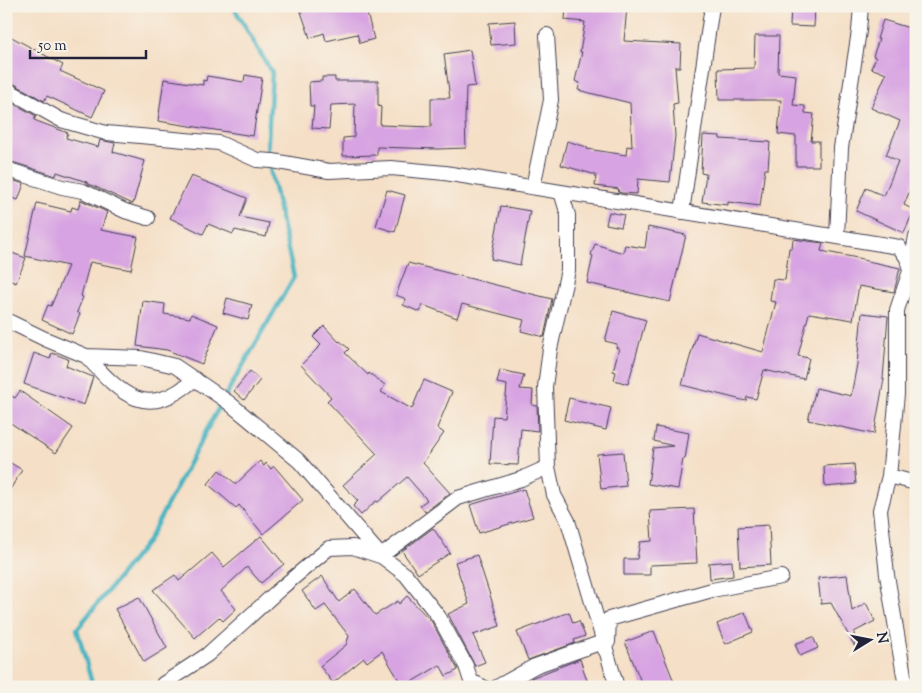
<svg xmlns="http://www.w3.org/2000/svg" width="922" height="693" viewBox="0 0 922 693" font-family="'Sorts Mill Goudy',serif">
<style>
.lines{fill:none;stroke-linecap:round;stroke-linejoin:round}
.stream{stroke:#46b4c2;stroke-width:4.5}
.building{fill:#d7a3e2}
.minor-casing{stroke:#423e50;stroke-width:16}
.minor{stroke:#fff;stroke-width:14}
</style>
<rect width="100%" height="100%" fill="#f7f3e8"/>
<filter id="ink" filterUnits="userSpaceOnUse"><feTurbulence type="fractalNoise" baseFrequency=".02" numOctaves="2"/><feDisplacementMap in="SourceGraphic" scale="10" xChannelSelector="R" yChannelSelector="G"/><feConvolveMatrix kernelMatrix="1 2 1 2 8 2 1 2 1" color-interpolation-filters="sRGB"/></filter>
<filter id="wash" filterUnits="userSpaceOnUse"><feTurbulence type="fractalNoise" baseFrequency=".0096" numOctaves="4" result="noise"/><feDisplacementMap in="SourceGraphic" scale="20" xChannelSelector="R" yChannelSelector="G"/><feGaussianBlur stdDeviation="1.12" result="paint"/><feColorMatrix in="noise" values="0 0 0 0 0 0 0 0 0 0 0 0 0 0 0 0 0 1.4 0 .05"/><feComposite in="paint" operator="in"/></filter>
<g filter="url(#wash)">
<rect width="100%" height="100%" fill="#f5dfc6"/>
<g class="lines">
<path class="stream" d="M93,687L77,629L148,541L220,405L294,277L267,155L272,73L233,6"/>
</g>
<g id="blocks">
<path class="building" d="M299,6H365L374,39L360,43L357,34L326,41L324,33L310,38Z
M566,6H627L624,41L681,44L680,67H675L678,103L673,104L675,136L670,182L638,179L637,194L622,193L618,192L619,189L595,186L596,175L561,165L567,141L587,147V149L626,155L627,146L632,147L630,103L578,90L580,83L575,81L582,52H580L585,22L565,20Z
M791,6H815L814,27L790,26Z
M883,20L916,30V175L904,205L914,210L904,233L856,211L866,188L884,196L898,161L886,155L900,121L871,108L886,74L871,68L876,58L873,56L879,39H877Z
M515,21L516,43L491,45L489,23Z
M6,34L63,65L60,71L104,91L92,117L47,96L44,101L11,82L12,80L6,77Z
M755,36H779L778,73L796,75L793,105L805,106V113L814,114L811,141H819V166H796V136L778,134L781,100H719L718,69L754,68Z
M470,50L475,86L466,87L465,120L466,148L438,149L377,147V155L343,156V138L354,137L355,104L331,105L329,129L312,128L314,106H310L309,82L322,81V77H335V81H378V106L381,107L380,125L431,127V98H450L444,54Z
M245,75L262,78L253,136L158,121L164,79L203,85V80L206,81L207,76L244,82Z
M6,99L36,116L34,120L68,133L66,138L98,147L100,140L115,143L113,152L145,161L133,204L87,183V182L57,172L56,176L6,160Z
M703,135L720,136V139L770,142L768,169H765L760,206L728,202V205L702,202L706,174L701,173Z
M191,176L247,198L240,217L269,223L266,237L235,230L233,234L208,224L203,234L170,218Z
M6,178L24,184L18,200L6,196Z
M387,190L405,195L395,232L376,226Z
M81,200L107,212L101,230L138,237L131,270L90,262L81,296L83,297L77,312L80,314L72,334L42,320L48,305L51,306L68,266L25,256L37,203L71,211L72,207L78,209Z
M501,206L530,211L520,265L491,259Z
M609,212L624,215L621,227L606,224Z
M648,227L686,235L670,302L587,283L593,256L591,255L595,244L623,253L625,245L645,248Z
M793,239L823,243L821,251L863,259V260L900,268L894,292L859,286L853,320L809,313L798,356L809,358L804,379L764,370L756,399L747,397L746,401L682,385L697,333L763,352L776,302L770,301L773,279L785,280L789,248H792Z
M6,251L26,258L16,283L6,279Z
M408,263L552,299L544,337L521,331L524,320L462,304L457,318L423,305L420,312L403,305L406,299L396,295Z
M227,298L252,305L248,320L223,313Z
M143,301L165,304L164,314L190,318L191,314L218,325L202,364L167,350L137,346Z
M613,311L646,320L628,384L614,380L616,372L613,371L619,348H616L617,344L605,341Z
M862,313L888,316L883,379H884L874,434L808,420L816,388L851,396L857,364Z
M324,326L339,342L340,341L349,349L345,353L368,375L369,373L385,385L381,392L412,409L424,380L452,392L437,428L444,433L423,463L450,493L425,512L420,505L427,500L407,477L378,502L376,501L361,515L353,506L358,501L343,485L377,454L327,401L331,397L301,365L321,345L313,337Z
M34,353L50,359L52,353L68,359L66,366L93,377L84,405L24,384Z
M500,370L524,375L520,389L533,390L532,405L537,406L538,431L521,429L518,465L490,464L493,416L504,417L507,385L497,383Z
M250,371L260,380L244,400L234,391Z
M20,391L73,428L56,453L6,420V393L15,398Z
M569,398L611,408L606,430L564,420Z
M656,427L689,433L685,459H683L678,489L648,484L653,448L673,446L654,441Z
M623,452L626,486L601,489L597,454Z
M6,460L22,470L6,496Z
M260,461L264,466L266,463L271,469L274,466L303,500L263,534L239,505L236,508L208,484L219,470L236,484Z
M854,464L856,484L825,487L824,466Z
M524,489L533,517L479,533L470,505Z
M694,509L697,563L650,565V575H624V559H637L640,542L652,541L650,511Z
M769,525L771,565L740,567L738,527Z
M433,528L450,553L418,574L402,551Z
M261,536L284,564L261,583L247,567L221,591L236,609L223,621L219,617L195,638L153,590L175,575L179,581L212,553L224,567Z
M477,555L500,626L473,635L485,662L475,666L448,614L469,604L455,562Z
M732,561L733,576L710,579L709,563Z
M847,575L852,611L866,603L875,621L854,632L855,647L831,603L821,604L818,578Z
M322,576L339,602L355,589L375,615L398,601L399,604L407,596L432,622L458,670L446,676L440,665L403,687L382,651L367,662L364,658L333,683L320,666L346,645L349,636L325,605L316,611L302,591Z
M139,597L167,648L144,662L115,609Z
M569,612L573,623L579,621L585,636L574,640L575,643L528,660L517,632Z
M745,612L753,632L725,644L717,624Z
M654,631L676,687H643L625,642Z
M813,637L818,648L800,656L795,644Z
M580,659L589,687H534L531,678Z"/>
</g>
</g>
<g filter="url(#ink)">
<use href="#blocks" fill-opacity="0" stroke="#423e50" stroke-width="1"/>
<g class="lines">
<g class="minor-casing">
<path id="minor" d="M6,89L61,120L106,133L219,143L257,160L273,161L329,171L391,168L445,173L899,247L907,258L910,271H916
M6,169L62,187L83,191L125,211L148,218
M533,187L551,100L547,35
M561,192L568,215V270L550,349L545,387L548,467L554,495L568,521L617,687
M682,212L712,6
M837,236L841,148L859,31L861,6
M916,236L910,271L897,310V394L889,476L916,483
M6,320L45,339L86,356L141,358L175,366L228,402L299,461L381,556L406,575L439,617L466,666L471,681L483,687
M86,356C123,396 146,421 195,379
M889,476L880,510L887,575L906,687
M381,556L458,498L521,479L548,467
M608,642L609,619L712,590L781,577
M165,687L163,684L207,655L280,589L329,548L353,547L380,556
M497,687L535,666L597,644L602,645L607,653"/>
</g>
<use href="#minor" class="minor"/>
</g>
</g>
<rect width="922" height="693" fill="none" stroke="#f7f3e8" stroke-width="25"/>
<g transform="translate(870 640) rotate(80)" stroke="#f7f3e8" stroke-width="4" paint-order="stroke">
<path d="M0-4L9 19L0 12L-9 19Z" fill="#22223b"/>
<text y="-8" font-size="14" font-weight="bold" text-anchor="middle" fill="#22223b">N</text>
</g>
<path d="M30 50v8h116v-8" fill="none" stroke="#22223b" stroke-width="2.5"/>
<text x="38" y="50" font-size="15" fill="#22223b" stroke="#f7f3e8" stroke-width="4" paint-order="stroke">50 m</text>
</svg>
